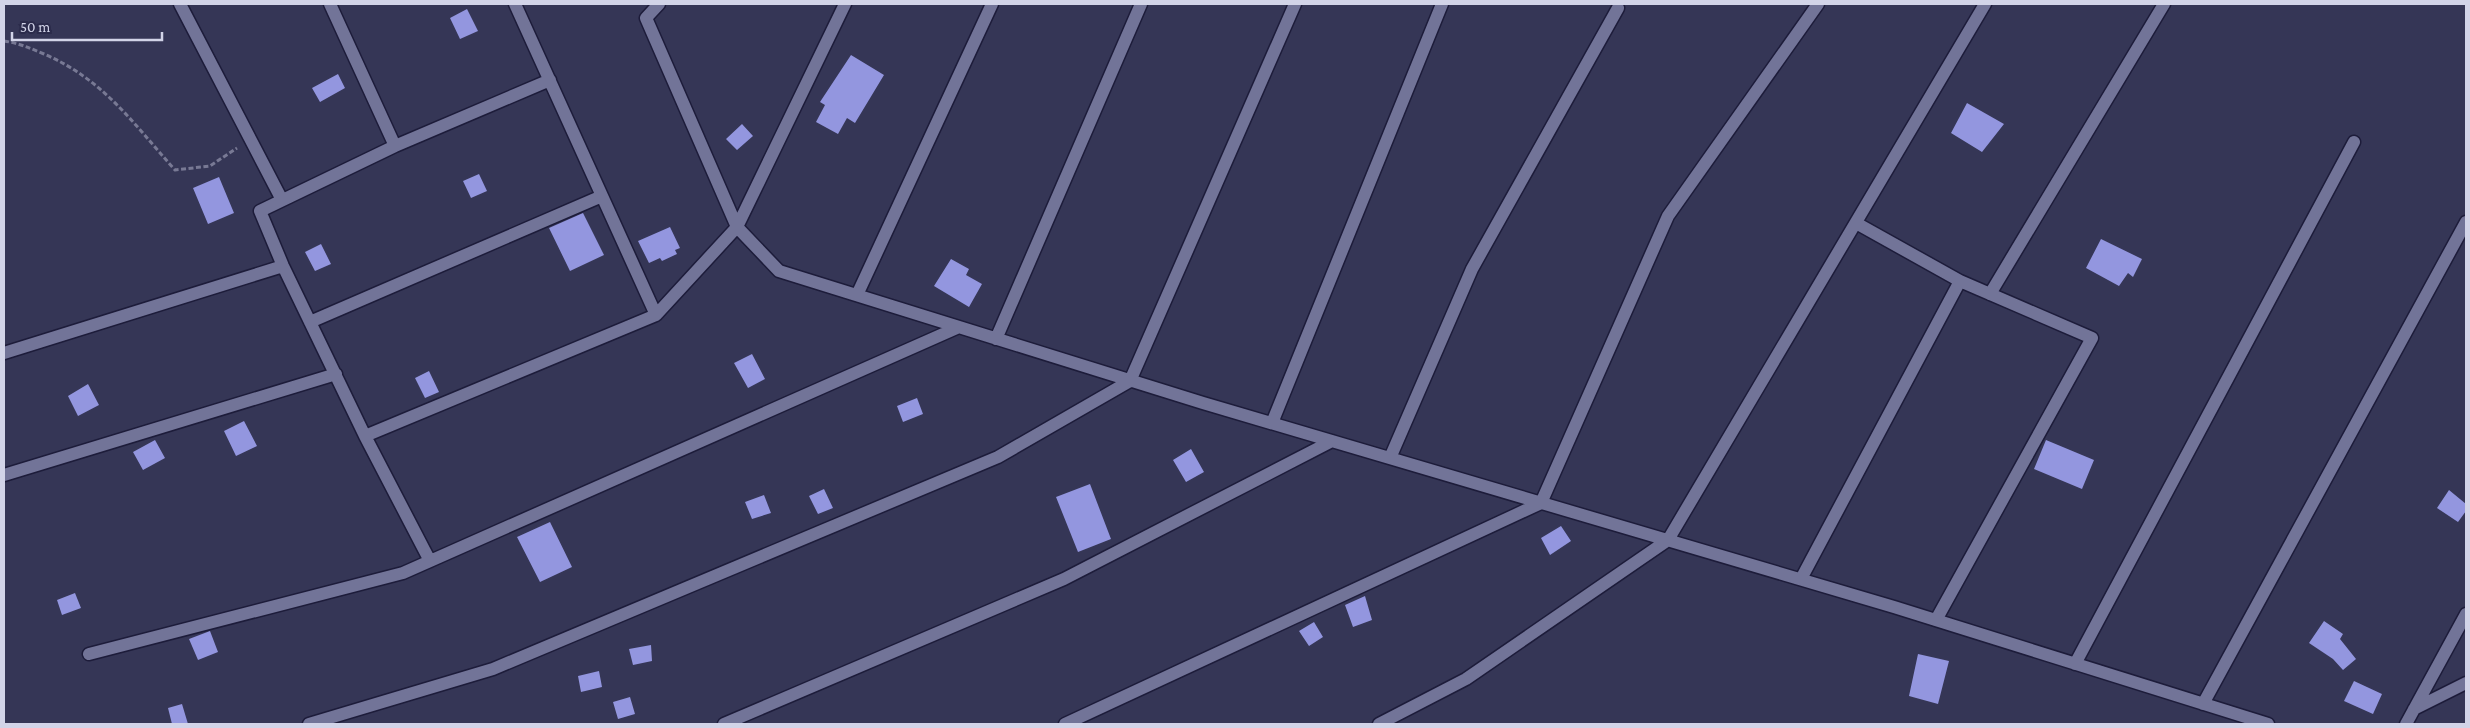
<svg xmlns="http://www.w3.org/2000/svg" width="2470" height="728" viewBox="0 0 2470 728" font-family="'Crimson Pro',serif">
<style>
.building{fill:#9396df}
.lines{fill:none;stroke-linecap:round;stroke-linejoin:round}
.street-casing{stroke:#1d1c3a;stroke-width:15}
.path{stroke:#787994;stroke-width:3;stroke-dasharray:5 2.5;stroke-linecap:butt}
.street{stroke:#727498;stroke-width:12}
</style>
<rect width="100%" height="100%" fill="#353656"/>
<path class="building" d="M467,9L478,31L460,39L450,18Z
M851,55L884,75L855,123L847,118L838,134L816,122L825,105L820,102Z
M338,74L345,88L320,102L312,88Z
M1967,103L2004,124L1982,152L1951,133Z
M742,124L753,136L737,150L726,139Z
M479,174L487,191L471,198L463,181Z
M219,177L234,213L208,224L193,188Z
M583,213L604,255L570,271L549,228Z
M670,227L680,248L675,250L677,254L662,261L660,258L649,263L638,241Z
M2101,239L2142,259L2133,277L2128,273L2119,286L2086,268Z
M321,244L331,264L315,271L305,252Z
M951,259L969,269L966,275L982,284L969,307L934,286Z
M752,354L765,379L748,388L734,363Z
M429,371L439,392L425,398L415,378Z
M88,384L99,405L78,416L68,396Z
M917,398L923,414L903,422L897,406Z
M244,421L257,446L236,456L224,431Z
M155,440L165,458L143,470L133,452Z
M2046,440L2094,460L2082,489L2034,469Z
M1191,449L1204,472L1186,482L1173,460Z
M1090,484L1111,539L1078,552L1056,497Z
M824,489L833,508L818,514L809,496Z
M2449,490L2466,504V511L2458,522L2437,508Z
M764,495L771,513L752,519L745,502Z
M550,522L572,567L540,582L517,537Z
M1561,526L1571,541L1550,555L1541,538Z
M75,593L81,608L62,615L57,600Z
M1365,596L1372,620L1353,627L1345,605Z
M2324,621L2343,634L2340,639L2356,659L2343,670L2333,659L2309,643Z
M1314,622L1323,637L1309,646L1299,631Z
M210,631L218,652L198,660L189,639Z
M651,645L652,661L633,665L629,649Z
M1918,654L1949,661L1938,704L1909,696Z
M599,671L602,687L581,692L578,676Z
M2354,681L2382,694L2373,714L2344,701Z
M630,697L635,714L618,719L613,702Z
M182,704L188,724H172L168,708Z"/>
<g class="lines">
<g class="street-casing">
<path id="street" d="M180,4L282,200
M330,4L395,146
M515,4L656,315
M659,4L646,18L737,227L779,271L1203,403L1894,607L2268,724
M550,80L395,146L260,211L283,266L365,436L656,315L737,227L845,4
M1856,223L1960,281L2092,338L1936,620
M1990,294L2164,4
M857,295L992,4
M310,322L602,196
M996,339L1141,4
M4,353L283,266
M1272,423L1442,4
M365,436L430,561
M1390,458L1472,269L1618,8
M4,475L336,374
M1801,579L1960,281
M89,654L403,573L959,327
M2075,664L2354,142
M2203,704L2466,222
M2414,709L2466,683
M309,724L493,669L998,457L1130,381L1295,4
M724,724L1064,579L1332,441
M1065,724L1541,503L1668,216L1818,4
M1379,724L1466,679L1668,540L1985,4
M2406,724L2466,614"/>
</g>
<path class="path" d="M4,41C18,43 30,48 44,54C104,80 132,122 175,170L210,166L237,148"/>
<use href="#street" class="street"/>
</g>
<rect width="2470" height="728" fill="none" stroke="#d2d4e8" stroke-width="10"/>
<path d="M12 32v8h150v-8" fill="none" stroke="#d2d4e8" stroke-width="2.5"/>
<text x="20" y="32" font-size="15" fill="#d2d4e8" stroke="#2b2b4b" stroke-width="4" paint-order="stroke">50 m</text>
</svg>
